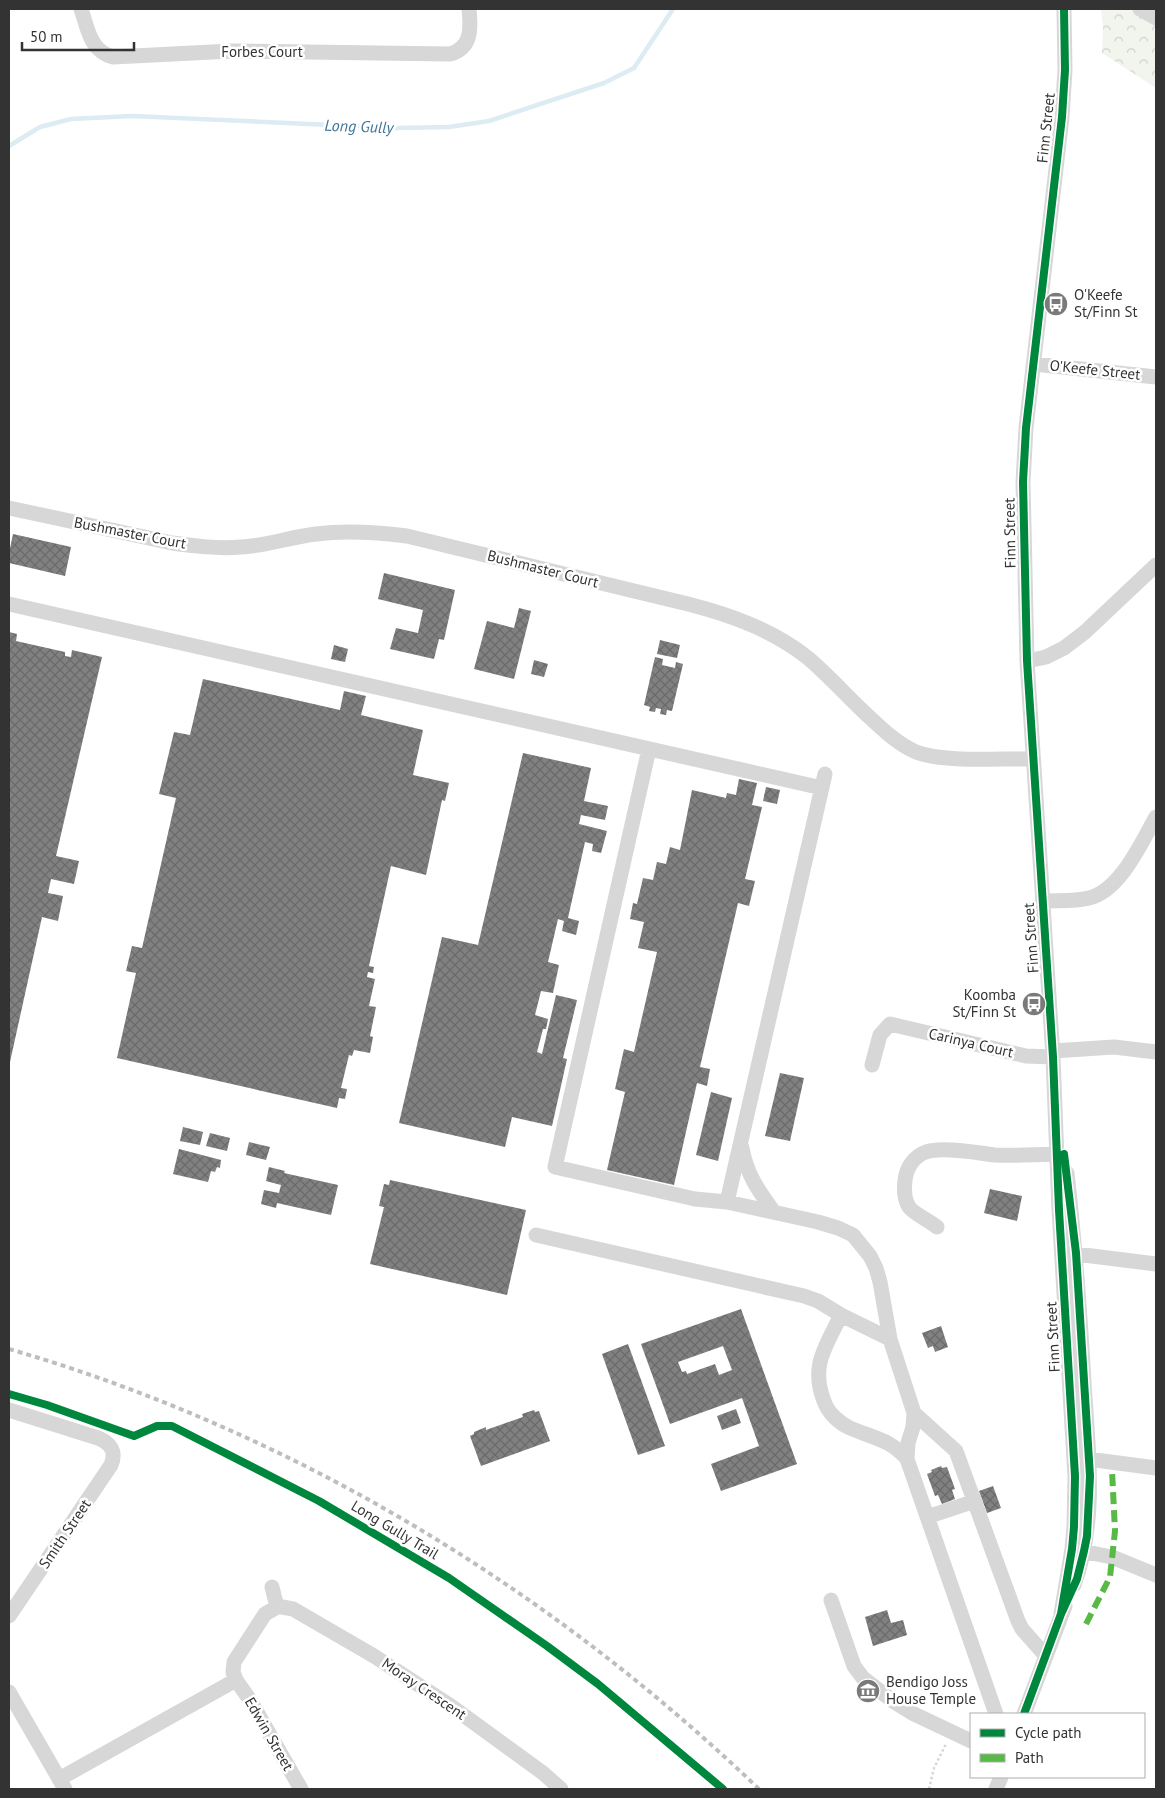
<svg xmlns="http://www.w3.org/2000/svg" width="1165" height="1798" viewBox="0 0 1165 1798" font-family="'PT Sans',sans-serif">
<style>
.forest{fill:url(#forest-crowns)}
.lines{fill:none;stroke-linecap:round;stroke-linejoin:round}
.stream{stroke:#ddebf3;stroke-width:4.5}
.building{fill:url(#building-cross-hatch);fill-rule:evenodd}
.path{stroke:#d6d6d6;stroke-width:2.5;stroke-dasharray:2.5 2.5;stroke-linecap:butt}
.minor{stroke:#d7d7d7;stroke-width:15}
.rail{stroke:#bebebe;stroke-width:4;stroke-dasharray:5 4;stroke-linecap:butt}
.quiet{stroke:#58b947;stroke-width:6;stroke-dasharray:12 6;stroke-linecap:butt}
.cycleway-casing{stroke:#fff;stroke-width:11}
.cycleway{stroke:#00873e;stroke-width:8}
.labels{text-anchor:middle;stroke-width:5;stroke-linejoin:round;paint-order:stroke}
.street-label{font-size:15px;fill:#333;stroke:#fff}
.poi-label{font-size:15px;fill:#333;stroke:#fff;text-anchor:start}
.water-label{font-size:16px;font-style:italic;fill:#3f7597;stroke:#fff}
</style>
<defs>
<pattern id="forest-crowns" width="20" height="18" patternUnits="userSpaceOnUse" patternTransform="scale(1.25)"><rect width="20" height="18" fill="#f1f5ed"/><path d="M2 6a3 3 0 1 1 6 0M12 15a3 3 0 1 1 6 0" fill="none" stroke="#cfd2cc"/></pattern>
<pattern id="building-cross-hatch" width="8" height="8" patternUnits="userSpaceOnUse" patternTransform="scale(1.25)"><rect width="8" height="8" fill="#818181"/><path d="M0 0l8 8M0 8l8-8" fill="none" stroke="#6a6a6a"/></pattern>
</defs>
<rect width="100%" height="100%" fill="#fff"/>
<path class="forest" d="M1101,9H1156V88L1102,53L1103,27Z"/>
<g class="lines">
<path class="stream" d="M9,146L40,127L71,119L132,116L397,128L449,127L489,121L604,83L634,68L673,9"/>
</g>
<path class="building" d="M13,534L71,547L65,576L9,563V553Z
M384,573L455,590L444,640L439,639L434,659L390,649L396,628L418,633L423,610L378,599Z
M519,608L531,611L514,679L474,669L487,621L514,628Z
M9,632L17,634L16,641L65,652V656L71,657L72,650L102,657L56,856L79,861L74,884L51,879L48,893L63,896L58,921L42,917L10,1062Z
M660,640L680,645L677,658L657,654Z
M334,645L348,649L345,662L331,659Z
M655,657L663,659L662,665L675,668L676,662L683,664L672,711L667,710L666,715L660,714L661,709L656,708L655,712L649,711L650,707L644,705Z
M534,660L548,664L544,677L531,674Z
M203,679L340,710L344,691L366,696L361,715L423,730L413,775L449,783L445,801L442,800L426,875L391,866L369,966L374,967L373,973L368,972L367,977L375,979L369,1006L376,1007L370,1036L373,1037L370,1053L354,1050L352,1056L349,1055L341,1088L347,1089L345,1099L339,1098L337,1108L117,1058L136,973L126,971L132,946L142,948L176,798L159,794L174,732L190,735Z
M523,753L591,768L584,801L608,806L605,820L581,815L579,824L607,831L601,853L592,851L593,844L585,842L568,918L579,921L576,935L562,931L564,921L558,919L548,962L559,965L553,993L541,991L535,1015L548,1019L546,1029H543L537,1052L542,1054L556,995L577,1000L563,1058L567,1059L552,1126L512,1117L505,1147L399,1123L442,937L478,945Z
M739,779L757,783L752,805L762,807L745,879L755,881L749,906L738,903L700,1067L710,1069L707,1086L697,1083L674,1185L607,1170L625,1092L615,1089L624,1049L634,1052L657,952L638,948L644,922L630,919L633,903L637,904L643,878L653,880L657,862L666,864L670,847L680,850L692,790L726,798L727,793L736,795Z
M766,787L780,790L777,804L763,801Z
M780,1073L804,1078L790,1141L765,1136Z
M711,1092L732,1098L718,1161L696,1155Z
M183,1127L203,1132L200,1145L180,1141Z
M210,1133L230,1138L227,1151L206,1146Z
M249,1142L270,1147L266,1160L246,1155Z
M179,1149L221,1160L220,1168L217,1167L215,1172L211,1171L208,1182L173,1174Z
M269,1167L285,1171L284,1173L338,1185L331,1215L277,1203L276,1208L261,1204L264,1190L279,1193L281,1185L266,1181Z
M390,1180L526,1210L507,1295L370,1264L384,1207L379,1206L384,1184L389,1185Z
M990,1189L1022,1196L1017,1221L984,1213Z
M741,1309L797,1464L721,1491L711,1464L759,1446L742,1398L670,1424L641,1344ZM723,1346L732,1370L719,1375L715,1364L687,1374L686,1371L682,1372L678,1362Z
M941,1326L948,1347L935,1352L933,1346L928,1348L922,1333Z
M628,1344L665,1446L638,1455L602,1354Z
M736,1409L741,1423L722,1430L717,1416Z
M534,1410L535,1412L539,1411L550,1441L481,1466L470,1436L474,1434V1432L486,1427V1430L523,1417L522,1414Z
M941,1466L942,1468L947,1467L955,1489L952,1490L955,1499L942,1504L938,1495L935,1496L927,1474L932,1472L931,1470Z
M993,1486L1001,1508L987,1513L979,1491Z
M887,1610L891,1623L903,1620L907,1635L873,1646L865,1617Z"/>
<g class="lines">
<path class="path" d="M929,1789L934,1768L946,1744"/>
<path class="minor" d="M81,9C88,29 90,51 113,57L232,51L450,54C472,48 471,28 469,9
M1140,9L1156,18
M1034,364L1156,377
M9,508L172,543C195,546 218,549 241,547C266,546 290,537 316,534C346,530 376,532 407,536L688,604C731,615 773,630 808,658C828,675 846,695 865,713C881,728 896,743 916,752C945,763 1001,758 1033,759
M9,604L822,788
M1027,661L1046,657L1064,648L1085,632L1156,565
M649,749L555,1167L695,1199L727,1202L818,1222L838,1228L853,1235L870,1256L876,1268L880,1282L890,1339L914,1413L913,1427L908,1443L907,1459L996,1714
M1042,901C1057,900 1074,902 1089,898C1120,891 1141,843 1156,817
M1053,1051L1114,1047L1156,1052
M872,1065L880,1035L890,1024L1026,1056L1053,1057
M742,1148C747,1175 758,1190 774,1212
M1067,1173C1075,1243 1080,1312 1084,1382C1088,1449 1098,1520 1074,1585
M727,1202L825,774
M937,1227C930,1221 914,1214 909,1207C904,1199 904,1189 905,1181C906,1168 914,1156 926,1152C942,1146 978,1153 995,1155C1016,1156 1036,1155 1057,1154
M536,1235L804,1296L818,1301L841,1315C826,1346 810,1366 824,1401C828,1413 839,1423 850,1428C873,1438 890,1439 907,1459
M1068,1253L1156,1264
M841,1315L890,1339
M9,1410L98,1438C110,1443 117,1451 111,1465L9,1616
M914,1413L956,1451L1018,1621L1022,1629L1046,1656
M1080,1458L1156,1468
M927,1517L975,1501
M1076,1550L1112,1557L1156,1575
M272,1587L277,1607
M831,1600L854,1666L863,1678L893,1701L914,1714L971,1741
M1061,1614L1072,1549L1074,1527L1075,1476L1059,1210L1053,1057L1027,661L1023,482L1026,428L1062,117L1065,70L1064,9
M236,1680L250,1700L301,1789
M9,1692L65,1789
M1024,1714L1065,1606
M59,1779L236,1680L233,1672L234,1662L265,1614L277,1607H282L293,1609L374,1656L451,1706L543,1773L561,1789
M996,1789L1001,1777"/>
<path class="rail" d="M9,1349C291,1431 547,1586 759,1789"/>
<path class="quiet" d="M1086,1624L1110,1577L1115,1531L1112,1470"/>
<g class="cycleway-casing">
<path id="cycleway" d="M9,1394L47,1405L134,1436L157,1426H172L319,1501L449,1578L547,1646L598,1684L723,1789
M1061,1614L1072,1549L1074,1527L1075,1476L1059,1210L1053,1057L1027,661L1023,482L1026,428L1062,117L1065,70L1064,9
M1024,1714L1061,1614L1077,1579L1084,1551L1087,1536L1090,1476L1076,1253L1064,1154"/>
</g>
<use href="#cycleway" class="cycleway"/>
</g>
<defs>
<g id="bus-disc" transform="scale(1.25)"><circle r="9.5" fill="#7a7a7a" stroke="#fff"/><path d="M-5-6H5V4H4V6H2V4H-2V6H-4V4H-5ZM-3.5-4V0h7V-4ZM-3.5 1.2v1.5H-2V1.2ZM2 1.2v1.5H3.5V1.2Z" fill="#fff"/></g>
<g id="museum-disc" transform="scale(1.25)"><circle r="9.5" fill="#7a7a7a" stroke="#fff"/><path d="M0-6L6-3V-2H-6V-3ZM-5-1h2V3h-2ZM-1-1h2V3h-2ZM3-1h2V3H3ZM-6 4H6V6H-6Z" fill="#fff"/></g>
</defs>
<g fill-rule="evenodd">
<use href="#bus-disc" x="1056" y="304"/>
<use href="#bus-disc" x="1034" y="1004"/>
<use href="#museum-disc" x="868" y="1691"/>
</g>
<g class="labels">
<g class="street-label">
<text x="262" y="57">Forbes Court</text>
<text transform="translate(1046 128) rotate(-84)" y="5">Finn Street</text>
<text transform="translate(1095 370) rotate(6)" y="5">O'Keefe Street</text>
<text transform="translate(130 533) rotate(11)" y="5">Bushmaster Court</text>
<text transform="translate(1010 533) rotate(-91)" y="5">Finn Street</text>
<text transform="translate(543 569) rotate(14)" y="5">Bushmaster Court</text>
<text transform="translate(1031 938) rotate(-94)" y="5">Finn Street</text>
<text transform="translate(971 1043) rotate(13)" y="5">Carinya Court</text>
<text transform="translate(1053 1337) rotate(-93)" y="5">Finn Street</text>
<text transform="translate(395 1530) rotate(31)" y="5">Long Gully Trail</text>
<text transform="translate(65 1534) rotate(-56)" y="5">Smith Street</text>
<text transform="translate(424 1689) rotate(34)" y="5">Moray Crescent</text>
<text transform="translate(269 1734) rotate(60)" y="5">Edwin Street</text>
</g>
<g class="poi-label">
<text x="1074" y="300">O'Keefe<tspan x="1074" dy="17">St/Finn St</tspan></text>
<text x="1016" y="1000" text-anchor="end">Koomba<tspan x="1016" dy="17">St/Finn St</tspan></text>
<text x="886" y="1687">Bendigo Joss<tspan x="886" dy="17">House Temple</tspan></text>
</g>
<g class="water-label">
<text transform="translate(359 126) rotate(2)" y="6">Long Gully</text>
</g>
</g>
<rect width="1165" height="1798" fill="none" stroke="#333333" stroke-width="20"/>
<rect x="970" y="1713" width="175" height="65" fill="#ffffff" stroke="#adadad"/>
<rect x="980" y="1729" width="25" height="8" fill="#00873e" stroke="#adadad"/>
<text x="1015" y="1738" font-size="15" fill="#333333">Cycle path</text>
<rect x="980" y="1754" width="25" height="8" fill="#58b947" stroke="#adadad"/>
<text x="1015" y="1763" font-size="15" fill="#333333">Path</text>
<path d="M22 42v8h112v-8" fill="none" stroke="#333333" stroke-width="2.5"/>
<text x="30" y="42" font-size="15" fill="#333333" stroke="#ffffff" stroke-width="4" paint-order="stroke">50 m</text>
</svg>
